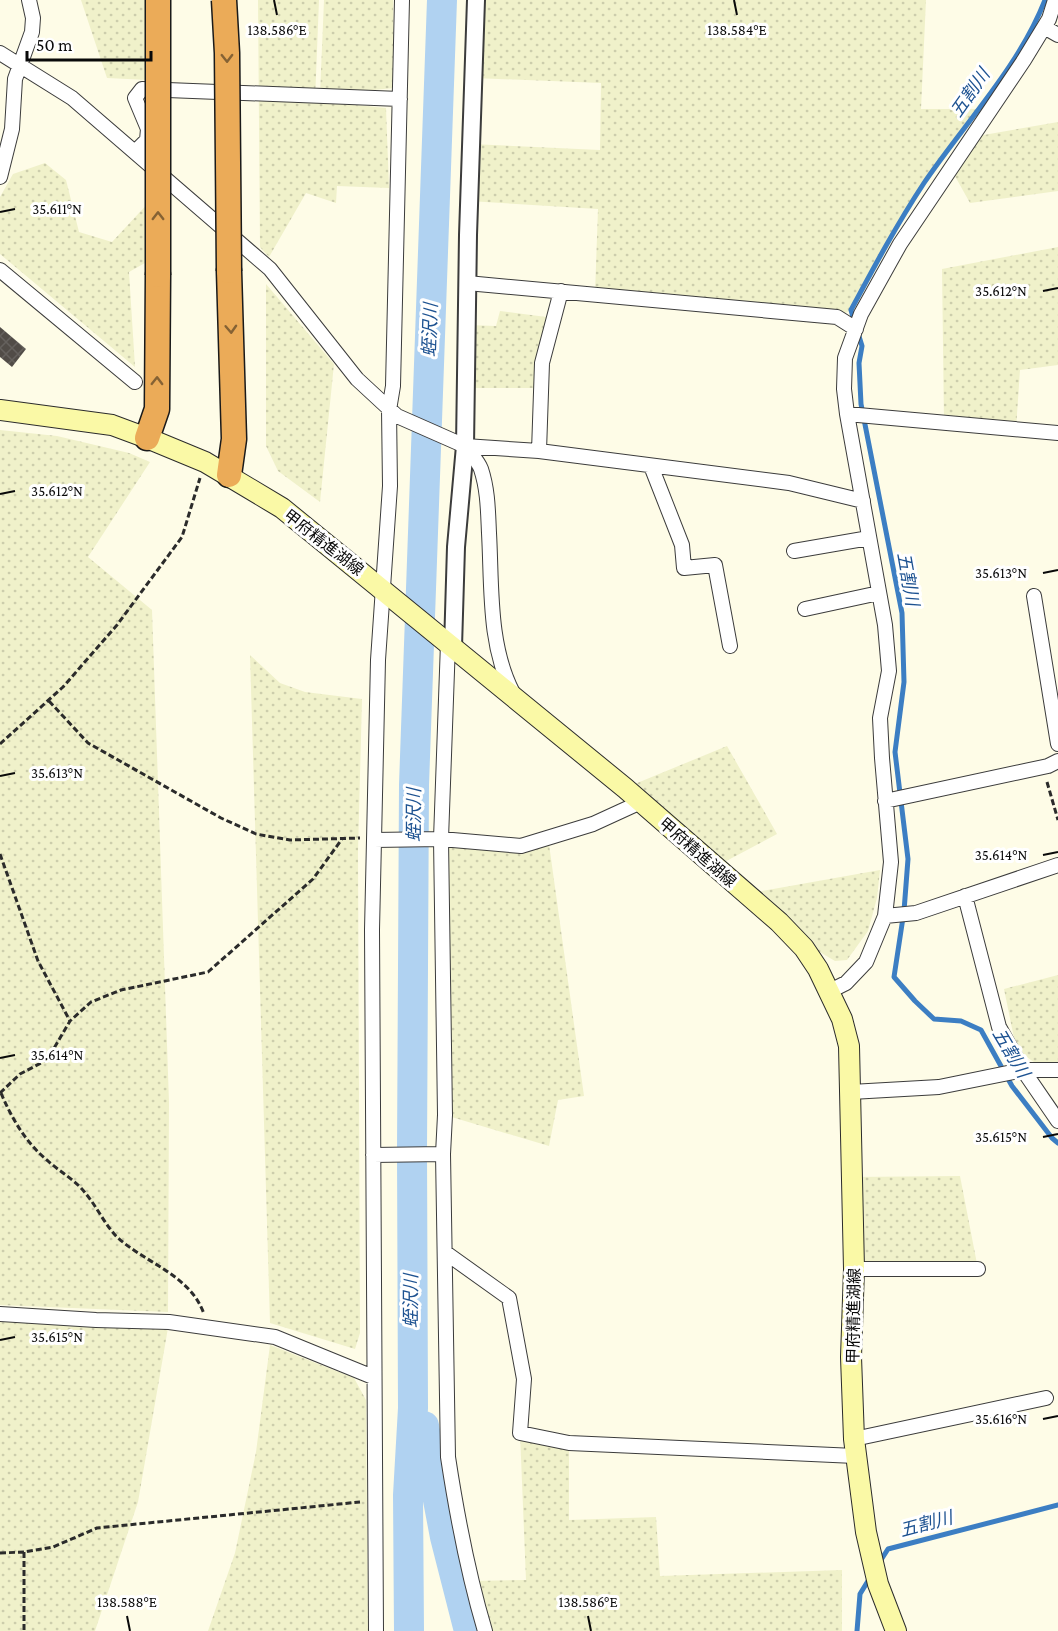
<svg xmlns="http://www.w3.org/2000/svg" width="1058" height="1631" viewBox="0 0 1058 1631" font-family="'Crimson Pro','Noto Sans JP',serif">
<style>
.farmland{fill:url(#farmland-dots)}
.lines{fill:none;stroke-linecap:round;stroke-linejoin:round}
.stream{stroke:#3c7ec3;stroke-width:5}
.river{stroke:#b0d2f1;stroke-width:30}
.building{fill:url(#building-cross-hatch)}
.minor-casing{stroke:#3c3c3c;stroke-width:16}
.tertiary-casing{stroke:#3c3c3c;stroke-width:20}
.secondary-casing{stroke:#2b2b2b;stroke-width:22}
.motorway-casing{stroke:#1a1a1a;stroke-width:27}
.path{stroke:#2b2b2b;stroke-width:3;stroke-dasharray:6 3;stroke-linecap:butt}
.minor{stroke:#fff;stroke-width:14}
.tertiary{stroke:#fff;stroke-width:16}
.secondary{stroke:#faf9a6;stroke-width:20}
.motorway{stroke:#ebab58;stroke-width:24}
.motorway-bridge-casing{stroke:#1a1a1a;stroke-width:27;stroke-linecap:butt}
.motorway-bridge{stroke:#ebab58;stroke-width:24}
.oneway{stroke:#856234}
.ticks{fill:none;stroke:#090909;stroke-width:2}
.labels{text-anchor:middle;stroke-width:6;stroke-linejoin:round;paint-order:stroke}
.street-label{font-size:16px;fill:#090909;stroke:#fff}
.water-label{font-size:18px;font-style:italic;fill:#1d5291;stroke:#fff}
.ticks-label{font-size:15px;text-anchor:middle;fill:#090909;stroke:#fff;stroke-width:6;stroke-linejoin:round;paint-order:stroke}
</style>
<defs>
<pattern id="farmland-dots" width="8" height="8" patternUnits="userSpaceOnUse" patternTransform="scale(1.5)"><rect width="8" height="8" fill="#f0f1ca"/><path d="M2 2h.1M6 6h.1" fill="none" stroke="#cccdac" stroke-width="1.8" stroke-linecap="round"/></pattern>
<pattern id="building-cross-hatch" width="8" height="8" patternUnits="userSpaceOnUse" patternTransform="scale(1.5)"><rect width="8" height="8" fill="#514c47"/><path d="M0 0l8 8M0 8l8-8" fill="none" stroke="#65615d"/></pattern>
</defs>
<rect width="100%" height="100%" fill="#fefce7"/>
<path class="farmland" d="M81,0H149L148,80L107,78Z
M258,0H319L315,101L386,108L389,188L337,186L336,203L306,193L269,257L260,247Z
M324,0H393L394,88L320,95Z
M476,0H926L921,109H979L924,183L890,238L851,310L837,317L595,294L598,209L469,201L471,144L600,150L601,83L474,78Z
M1058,122V191L970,203L951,169L972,137Z
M45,163L66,180L79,232L112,242L152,199V259L129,272L135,367L0,254V197L13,174Z
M1058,247V365L1020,370L1016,429L944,422L942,269Z
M266,284L334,364L320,502L278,471L266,446Z
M500,311L554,318L541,388H466L467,325L496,326Z
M0,430L57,436L129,453L150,462L88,557L152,610L169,1102L168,1312L0,1305Z
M250,655L280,683L305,692L362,699L358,852L360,1333L355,1349L270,1323Z
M727,746L777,834L715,867L625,788Z
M548,837L584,1096L558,1100L549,1146L445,1115L441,839L493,845Z
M880,870L877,898L868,931L847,960L835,961L813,948L795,924L757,892Z
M1058,975V1065H1038L1024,1055L1014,1038L1004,989Z
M960,1176L978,1269H854L851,1177Z
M0,1320L169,1322L138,1502L95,1631H0Z
M270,1345L354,1378L366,1400L368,1631H208L235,1553L256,1452Z
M520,1433L569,1443V1520L656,1517L660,1576L842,1570V1631H485L472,1581L526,1580Z"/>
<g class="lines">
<path class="stream" d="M855,324L851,310C874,267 897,224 924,183C964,124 1019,67 1045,0
M858,333L862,346L859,363L861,404L902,613L904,682L895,752L908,859L904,911L894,977L915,1001L934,1019L961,1021L981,1030L1012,1086L1052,1138L1058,1143
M879,1563L888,1549L1058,1505
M857,1631L860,1594L871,1576"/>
<path class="river" d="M424,1426L445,1537L469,1631
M409,1631L408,1495L413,1408L412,1152L414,785L442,0"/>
</g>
<path class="building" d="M0,327L26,349L12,367L0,357Z"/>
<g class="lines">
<g class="minor-casing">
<path id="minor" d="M1044,27L1058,35
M0,53L72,98L270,269L357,379L397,416L465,446L539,451L789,483L863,501
M135,152L147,140L148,129L135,98L142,89L400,99
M0,177L12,129L15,79L32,32L33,18L29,0
M0,270L135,382
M467,283L837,317L856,329
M847,414L1058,433
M465,446C470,453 478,461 481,469C488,490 488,512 489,533C492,586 488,645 513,693
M539,451L542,363L561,291
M651,466L682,545L684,568L715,565L730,646
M794,551L869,538
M1034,596L1058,744
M805,609L879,593
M448,643L441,839L445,1115L443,1154L448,1457C457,1516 468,1574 485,1631
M885,801L1048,766L1058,761
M374,840L441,839L521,846L593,824L641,802
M965,896L999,1027L1023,1070L1058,1121
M885,916L916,913L1058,865
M830,991L846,983L866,962L885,916L891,862L882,758L880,718L889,671L885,625L847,414L844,389L845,358L861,314L900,244L1024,60L1049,19L1055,0
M851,1092L939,1087L1023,1070H1058
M373,1155L443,1154
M446,1253L509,1298L524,1379L520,1433L569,1443L855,1456
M854,1269H978
M0,1314L96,1320L169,1322L275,1337L373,1377
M854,1439L1046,1398
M376,1631L372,930L378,660L390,486L389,410L393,386L402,0"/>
</g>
<g class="tertiary-casing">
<path id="tertiary" d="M453,647L456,547L465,446L468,235L476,0"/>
</g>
<g class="secondary-casing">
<path id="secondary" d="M0,410L112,425L147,438L205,462L282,508L625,788L779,922L804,948L818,969L842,1019L849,1046L854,1269L851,1357L854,1439L866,1532L878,1584L896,1631"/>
</g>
<g class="motorway-casing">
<path id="motorway" d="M229,271L234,439L229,475
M147,438L157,409L158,275"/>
</g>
<path class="path" d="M49,701L88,743L221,818L256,834L290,840L360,838
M0,744L63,687L117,625L182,537L200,478
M1047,782L1058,820
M0,854L38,961L70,1021
M0,1093L20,1074L43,1062L53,1050L70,1021L91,1002L121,990L208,972L313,879L342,839
M1,1093C12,1119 26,1143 48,1161C60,1172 77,1181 86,1194C97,1207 104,1223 116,1236C144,1263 190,1274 204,1314
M24,1552V1631
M0,1553L24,1552L53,1547L97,1528L360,1502"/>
<use href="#minor" class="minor"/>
<use href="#tertiary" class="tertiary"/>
<use href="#secondary" class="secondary"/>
<use href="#motorway" class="motorway"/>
<g class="motorway-bridge-casing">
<path id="motorway-bridge" d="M224,0L227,53L229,271
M158,275V0"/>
</g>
<use href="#motorway-bridge" class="motorway-bridge"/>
</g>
<defs><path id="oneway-chevron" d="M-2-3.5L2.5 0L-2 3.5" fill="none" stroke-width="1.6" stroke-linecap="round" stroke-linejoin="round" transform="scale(1.5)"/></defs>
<g class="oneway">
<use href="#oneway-chevron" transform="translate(227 58) rotate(89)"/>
<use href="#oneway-chevron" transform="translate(158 216) rotate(-90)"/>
<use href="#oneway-chevron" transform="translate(231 329) rotate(87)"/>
<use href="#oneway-chevron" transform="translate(157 381) rotate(-89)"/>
</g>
<path class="ticks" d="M274,0L277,15M734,0L737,15M0,212L15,209M1043,291L1058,288M0,494L15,491M1043,573L1058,570M0,776L15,773M1043,855L1058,852M0,1058L15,1055M1043,1137L1058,1134M0,1340L15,1337M1043,1419L1058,1416M127,1616L130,1631M588,1616L591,1631"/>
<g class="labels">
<g class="street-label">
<text transform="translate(324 542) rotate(38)" y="6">甲府精進湖線</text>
<text transform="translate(698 852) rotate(41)" y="6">甲府精進湖線</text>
<text transform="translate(853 1316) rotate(-89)" y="6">甲府精進湖線</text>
</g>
<g class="water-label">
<text transform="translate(970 93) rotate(-55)" y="6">五割川</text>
<text transform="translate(430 330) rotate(-88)" y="6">蛭沢川</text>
<text transform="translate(908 579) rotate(80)" y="6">五割川</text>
<text transform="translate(414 815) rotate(-90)" y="6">蛭沢川</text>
<text transform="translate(1011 1053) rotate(59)" y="6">五割川</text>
<text transform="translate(411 1301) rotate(-90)" y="6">蛭沢川</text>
<text transform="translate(926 1524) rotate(-15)" y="6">五割川</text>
</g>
</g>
<g class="ticks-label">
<text x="737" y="35">138.584°E</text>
<text x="277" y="35">138.586°E</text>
<text x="57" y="214">35.611°N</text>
<text x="1001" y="296">35.612°N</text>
<text x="57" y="496">35.612°N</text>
<text x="1001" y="578">35.613°N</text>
<text x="57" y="778">35.613°N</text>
<text x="1001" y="860">35.614°N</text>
<text x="57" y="1060">35.614°N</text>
<text x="1001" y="1142">35.615°N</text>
<text x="57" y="1342">35.615°N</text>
<text x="1001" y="1424">35.616°N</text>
<text x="127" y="1607">138.588°E</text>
<text x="588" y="1607">138.586°E</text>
</g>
<path d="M27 51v9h124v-9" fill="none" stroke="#090909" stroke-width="3"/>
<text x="36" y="51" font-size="18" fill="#090909" stroke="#ffffff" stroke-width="4.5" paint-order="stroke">50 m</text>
</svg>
